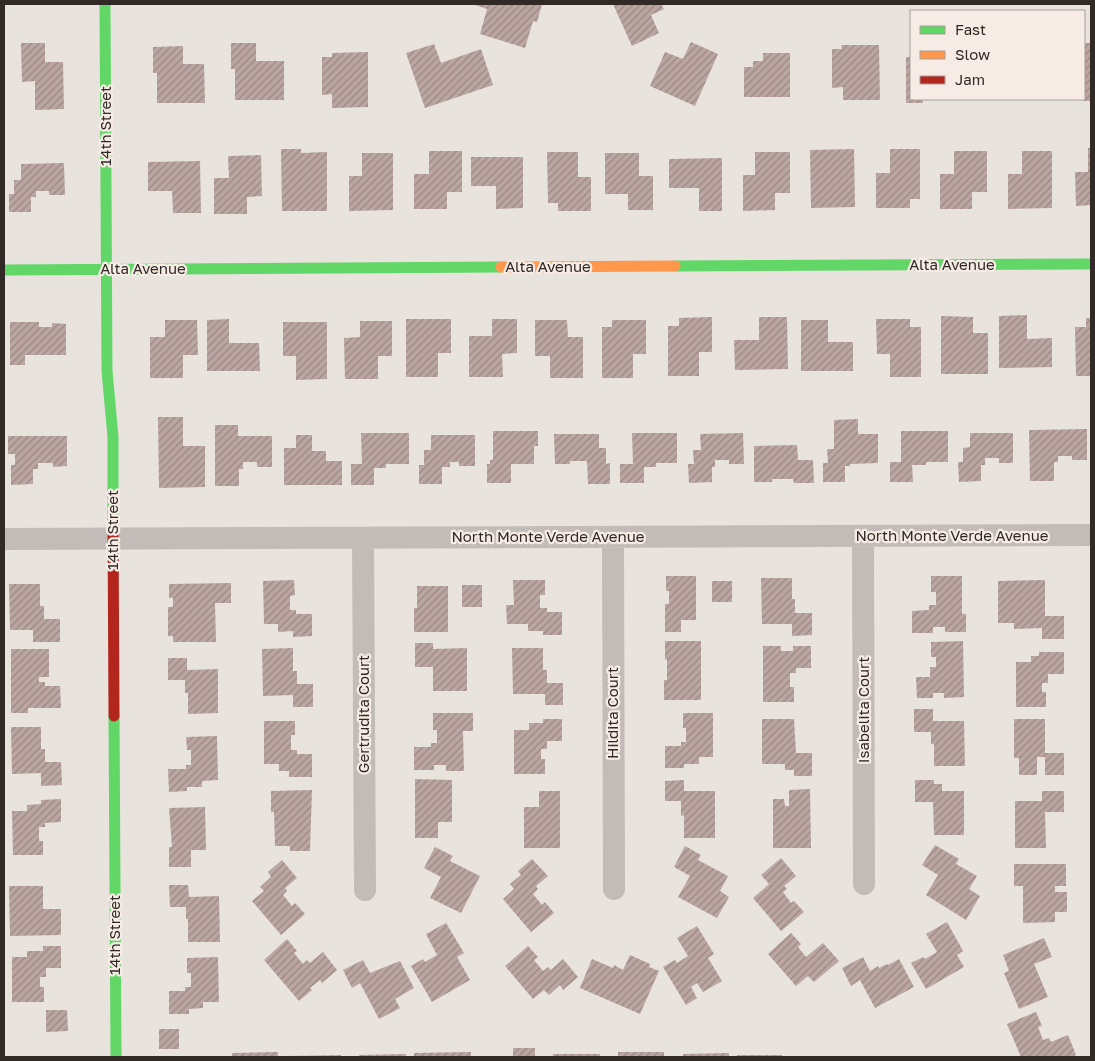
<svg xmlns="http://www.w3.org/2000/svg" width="1095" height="1061" viewBox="0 0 1095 1061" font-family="'Golos Text',sans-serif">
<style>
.building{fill:url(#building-hatch)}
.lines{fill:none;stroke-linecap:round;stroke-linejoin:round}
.street{stroke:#c2bbb7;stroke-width:22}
.fast{stroke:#63d668;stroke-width:11}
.slow{stroke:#ff974d;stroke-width:11}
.jam{stroke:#b3261e;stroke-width:11}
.labels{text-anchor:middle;stroke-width:4.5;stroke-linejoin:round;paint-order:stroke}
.street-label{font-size:15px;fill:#312926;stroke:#f6ece5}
</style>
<defs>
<pattern id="building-hatch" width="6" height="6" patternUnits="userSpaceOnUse" patternTransform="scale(1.25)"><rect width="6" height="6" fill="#bba6a2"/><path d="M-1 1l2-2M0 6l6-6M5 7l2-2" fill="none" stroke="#998784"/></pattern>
</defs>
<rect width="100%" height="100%" fill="#e9e3de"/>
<path class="building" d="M472,4H542L537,22L533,21L525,48L480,34L487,9Z
M613,4H661L664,9L651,15L659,33L632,46Z
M691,42L718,54L695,106L650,86L665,52L683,59Z
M21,43H45V62H63L64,109L35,110V81L22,82Z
M231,43H256V61H284V100H235V69H231Z
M1084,43H1091V101H1084Z
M434,44L441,63L481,49L493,85L425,108L406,53Z
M841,45H879L880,100H843V87L832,88V49H842Z
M183,46V64H204L205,103H157V73H153V47Z
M368,52V107L332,108V94L322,95V57H332V53Z
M763,53H790V97H744V67H753V61H763Z
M906,57H911V99H923V103H906Z
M1088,148H1091V205L1076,206L1075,172H1088Z
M281,149H301V153L327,152V211H282Z
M854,149L855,207L811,208L810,150Z
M890,149H920V199H910V208H876V173H890Z
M429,151H462V192H447V209H414V174H429Z
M954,151H987V192H972V209H940V174H954Z
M1022,151H1052V208L1008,209V174H1022Z
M547,152H578V177H591V211H558V203H548Z
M755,152H790V193H775V210L743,211V175H755Z
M362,153H393V210L349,211V176H362Z
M605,153H639V176H653V210H628V194H605Z
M261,155L262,196L247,197V214H214V178H229L228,156Z
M471,157H523V208L496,209V186H471Z
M722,158V211H699V188H669V159Z
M200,161L201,213H173L172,191H148V162Z
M64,163L65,195H49V191H36V197H31V212H9V194H14V180H21V164Z
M1027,315V339L1052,338V367L999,368V316Z
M941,316L973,317V333H988V374H941Z
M712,317V352H699V376H668V326H679V318Z
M759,317H787L788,369L735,370L734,340H759Z
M1086,318H1091V376H1076L1075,327H1086Z
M229,319V343H259L260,371H207V320Z
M406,319H451V353H438V377H406Z
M492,319H517V353L502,354L503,377H469V336H492Z
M876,319H910V327H921V377H890V354H877Z
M165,320H197L198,355H183V378H150V337H165Z
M535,320H567L568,337H583V378H550V356H535Z
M612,320H646V354H633V378H602V327H612Z
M801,320H828V342H853V371H801Z
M360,321H392V356H378V379H345L344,338L360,337Z
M10,322H39V327H52V323L66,324V355H25V365H10Z
M283,322H327V379L296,380V356H283Z
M158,417H183V446H205V487L159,488Z
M858,419V434H878V463L850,464V466H845V482H823V463H828L827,449H834V420Z
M215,425H238V436H272V467H257V462H243V469H239V486H215Z
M1087,429V460H1072V456H1058V462H1054V481H1030L1029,430Z
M493,431H538V446H534V464H511V483H487V464H490V460H493Z
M901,431H948V462H926V465H912L913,482H890V462H901Z
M361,433H409V464H386V468H374V485H351V464H362Z
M632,433H677V463H656V467H644V483H620V464H633Z
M743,433L744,464H729V460H715V467H712V482L689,483L688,464H694L693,450H701L700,434Z
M970,433H1013V463H999V458H985V465H981V481L959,482L958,462H963V448L970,447Z
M554,434H599V448H606V464L610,463V484H588L587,461H570V464H555Z
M296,435H312V451H326V461H342V485H284V448H296Z
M431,435H475V466H459V462H450V467H442V484H419V465H424V450H431Z
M8,436H67V466L53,467V463H38V469H33V484L11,485V465H15V454H8Z
M797,445L798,460H813L814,483H794L793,479H772V482H754V446Z
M666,576H696V620H681V632H665V604H669V591H666Z
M931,576H962V614H966V632H945V627H933V633H912V611L929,610V605H936V592H931Z
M761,578H792V599H795V613H812V635L792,636V624H762Z
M294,580L295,595L290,596V610H296V614H312V636L293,637V631L278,632V624H264L263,581Z
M513,580H545V595H540V608H547V612H562V635H543V631H528V624H507L506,605H514Z
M1045,580V616H1064V639H1042V628L1014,629V623H998V581Z
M712,581H732V602H712Z
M231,583V603H215L216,642H173V636H168V607H173V598H169V584Z
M9,584H40V606H44V619H60V642H33V630H10Z
M462,585H482V607H462Z
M417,586H448V632H414V608H417Z
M665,641H701V700H664V680H667V659L665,660Z
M963,641L964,697L944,698V693H933V698H917L916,677H930V667H936V657H931V642Z
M415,643H433V649L467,648V691H433V667H415Z
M763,646H781V651H793V646H811V668H796V673H790V687H794V702H763Z
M293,648V671H297V684H313V707H293V695L263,696L262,649Z
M512,648H543V670H547V683H563V705H545V694H513Z
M11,649H49V677H39V682H45V686H60L61,708H28V713H11Z
M1039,652H1064V674H1048V683H1042V692H1046V707H1016V662H1031V656H1039Z
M168,658H187V670L218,669V713L188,714V693H185V680H168Z
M914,709H933V721H964L965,766H934V744H931V732H914Z
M433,713H473V731H463L464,771H446V765H434V770H414V747H431V743H437V730H433Z
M683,713H713V757H699V764H684V768H665V746H681V742H686V728H683Z
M543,719H562V741H547V749H541V759H545V774H514V730H529V723H543Z
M762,719H794L796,753H812V776H794V770H785V764H762Z
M1014,719H1045V753H1064V775H1045V757H1037V775H1019V758H1014Z
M264,721H295V735H291V750H297V754H312V777H289V771H279V764H264Z
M11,727H41V749H45V762H61L62,785L41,786V773L12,774Z
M217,736L218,780L202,781V787H187V791L169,792L168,769H186V765H191V750H187L186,737Z
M415,779L452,780V822H438V838H415Z
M684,780V791H715V838H684V815L681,816V801H665V781Z
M915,780H934V784H942V791H964V835H934L933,802H915Z
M810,789L811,848H773V799H784L785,806H789V790Z
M312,790L310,851H290V846H275L274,812H271V791Z
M539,791H560V848H524V807H539Z
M1042,791H1064V812H1045L1046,848H1015V801H1042Z
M61,799V822L45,823V827H39V841H43V855H13L12,811H27V805L41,804V800Z
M205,807L206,850H191V867H169V847H172L169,808Z
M935,845L959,859L956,864L977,876L969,889L980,896L966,920L926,895L938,875L922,865Z
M685,846L701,855L698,860L728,876L720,891L729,897L717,918L678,897L690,876L674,867Z
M435,847L453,856L450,861L480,876L461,913L430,898L441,877L424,868Z
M781,858L796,876L784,886L787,889L783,892L791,903L794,901L804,912L781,931L753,898L769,884L761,875Z
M532,859L548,876L536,886L538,889L533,894L542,905L545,902L554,913L531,932L503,899L514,889L510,884L521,875L518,871Z
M282,860L297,878L285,888L287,891L283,895L292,906L295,903L305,914L281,935L252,901L264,891L260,887L271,877L268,872Z
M1014,864H1066V886H1055V892H1067V912H1055V922L1023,923V886H1014Z
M169,885H188L189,897L219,896L220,942H188V919H186V907H170Z
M9,886H43V909H61V935L10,936Z
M947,922L963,951L957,955L964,967L926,989L911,963L923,957L925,959L937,952L926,934Z
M446,923L464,953L457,957L470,980L432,1002L411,966L423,959L425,962L437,955L426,934Z
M697,926L714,954L708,958L722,981L703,992L697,983L691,987L697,998L686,1005L663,967L675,960L677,963L688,956L677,938Z
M791,933L801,944L798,947L806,957L823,943L839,961L814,982L808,976L796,986L768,954Z
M1044,938L1052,957L1034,964L1048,997L1019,1009L1004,973L1009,971L1003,955Z
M287,939L297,951L294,953L303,964L307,960L310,963L323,952L337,970L322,983L320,980L310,988L312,990L299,1001L264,960Z
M43,946H61V968H46V977H40V987H44V1002H12V957H27V951H43Z
M528,946L538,957L534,960L543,971L548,967L551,970L563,959L578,977L563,990L560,985L549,995L544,990L533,999L505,966Z
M630,955L650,964L649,967L659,971L640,1014L580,988L592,959L613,968L614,965L623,970Z
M218,957L219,1002H203V1008L189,1009V1014H169V991H185V987H191V973H187V958Z
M863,957L870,971L878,966L879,968L887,964L888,965L899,959L914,987L875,1008L860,980L851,986L842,968Z
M363,960L370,973L400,961L414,988L395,999L400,1008L379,1019L360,983L352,988L343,970Z
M46,1010H67L68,1031L46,1032Z
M1036,1012L1042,1026L1038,1027L1043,1040L1049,1038L1051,1042L1068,1035L1076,1055L1071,1057H1021L1007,1024Z
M159,1029H179V1049H159Z
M513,1048H535V1057H513Z
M278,1052V1057H232V1053Z
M471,1052V1057H414V1053Z
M618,1052H664V1057H618Z
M729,1053V1057H683V1054Z
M406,1054V1057H359V1055Z
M553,1054H600V1057H553Z
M341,1055V1057H287V1056Z
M737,1055H782V1057H737Z"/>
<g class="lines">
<path class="street" d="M863,536L864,884
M613,537L614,889
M363,538L365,890
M4,539L1091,535"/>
<path class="fast" d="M105,4L107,371L113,437V521
M675,266L1091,264
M4,270L501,267
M114,716L116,1057"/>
<path class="slow" d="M501,267L675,266"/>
<path class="jam" d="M113,521L114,716"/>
</g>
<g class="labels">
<g class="street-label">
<text transform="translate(106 126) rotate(-90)" y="5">14th Street</text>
<text x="952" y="270">Alta Avenue</text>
<text x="548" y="272">Alta Avenue</text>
<text x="143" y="274">Alta Avenue</text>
<text transform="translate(113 530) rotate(-90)" y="5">14th Street</text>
<text x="952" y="541">North Monte Verde Avenue</text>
<text x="548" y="542">North Monte Verde Avenue</text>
<text transform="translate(864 710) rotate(-90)" y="5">Isabelita Court</text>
<text transform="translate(613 713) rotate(-90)" y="5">Hildita Court</text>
<text transform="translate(364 714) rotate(-90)" y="5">Gertrudita Court</text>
<text transform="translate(115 935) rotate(-90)" y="5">14th Street</text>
</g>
</g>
<rect width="1095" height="1061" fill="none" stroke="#312926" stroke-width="10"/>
<rect x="910" y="10" width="175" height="90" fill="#f6ece5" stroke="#a79e99"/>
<rect x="920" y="26" width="25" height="8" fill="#63d668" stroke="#a79e99"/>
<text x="955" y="35" font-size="15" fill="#312926">Fast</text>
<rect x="920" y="51" width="25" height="8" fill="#ff974d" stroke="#a79e99"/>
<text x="955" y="60" font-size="15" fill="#312926">Slow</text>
<rect x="920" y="76" width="25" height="8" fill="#b3261e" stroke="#a79e99"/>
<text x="955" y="85" font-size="15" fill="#312926">Jam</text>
</svg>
